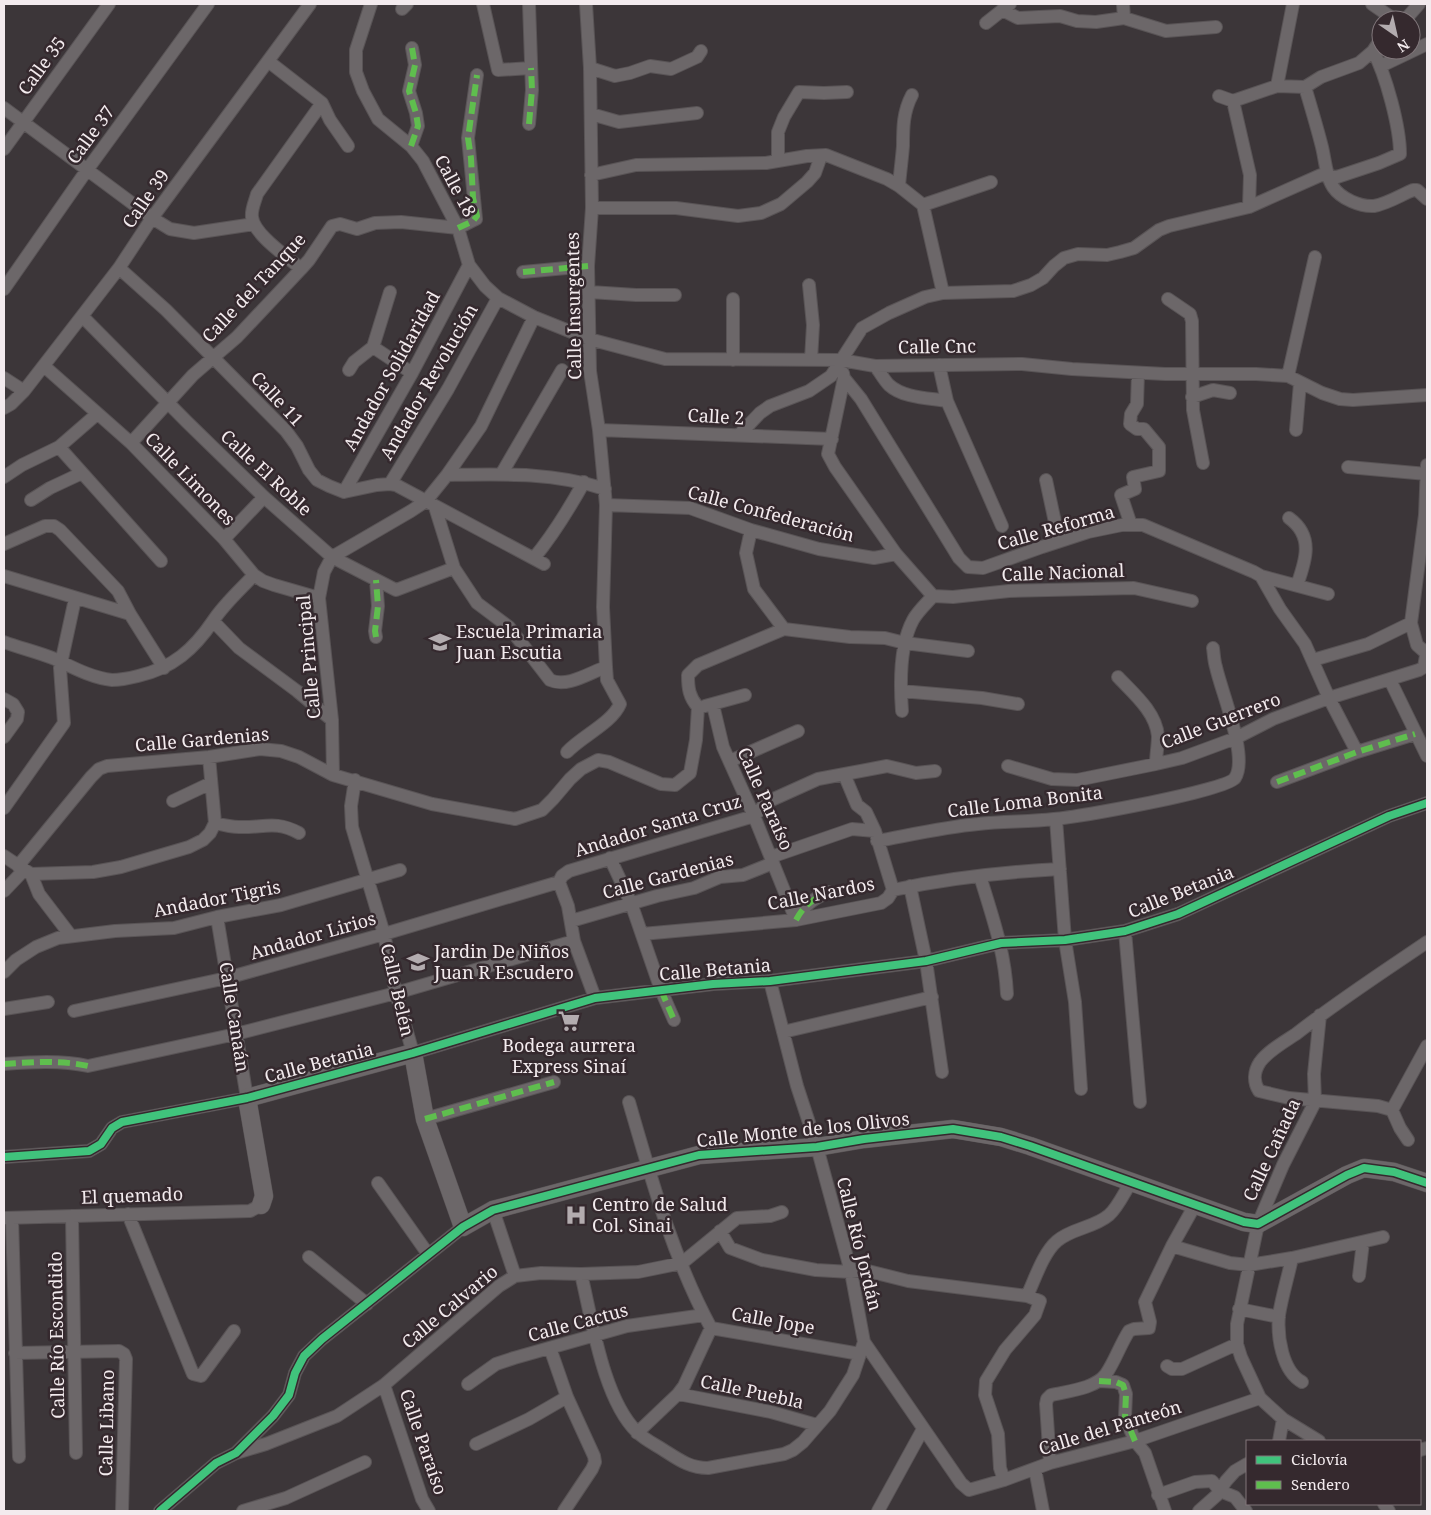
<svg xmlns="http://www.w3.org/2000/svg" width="1431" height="1515" viewBox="0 0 1431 1515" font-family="'Noto Serif',serif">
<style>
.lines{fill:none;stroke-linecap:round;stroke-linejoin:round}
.street-casing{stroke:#595456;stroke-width:14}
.secondary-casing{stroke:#595456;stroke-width:19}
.street{stroke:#6c6769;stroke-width:12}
.secondary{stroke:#6c6769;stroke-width:18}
.quiet{stroke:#5fbe4e;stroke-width:6;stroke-dasharray:12 6;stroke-linecap:butt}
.cycleway-casing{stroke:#35292e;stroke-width:11}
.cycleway{stroke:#40c37c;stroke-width:8}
.labels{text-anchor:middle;stroke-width:5;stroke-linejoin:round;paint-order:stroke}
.street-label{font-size:18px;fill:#f3ebee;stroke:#35292e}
.poi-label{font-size:18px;fill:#f3ebee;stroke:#35292e;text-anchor:start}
</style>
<rect width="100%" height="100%" fill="#3c3639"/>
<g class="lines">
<g class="street-casing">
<path id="street" d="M371,4L356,50V72L363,91L378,119L411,146L423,161L458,228L469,265L485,286L498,298L534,317L589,339L665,359L841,360L875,366L1022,364L1072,369L1165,374H1256L1288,376L1322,393L1340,399L1353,400L1427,395
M483,4L498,70L531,68
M529,4L532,90L529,124
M1123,4L1124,18
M1372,4L1395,20
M402,9L407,4
M1002,10L1018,18L1060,16L1077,21L1096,22L1124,18L1166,31L1216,27
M1405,20L1419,4
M986,23L1010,4
M268,61L322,103L330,120L348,146
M1381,66L1427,44
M590,68L615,76L630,73L650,66L671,69L697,57L701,51
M1277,86L1293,4
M1305,87L1321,77L1359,63L1373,51L1381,39
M912,95C903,112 903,128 903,146C902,159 900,173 899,186L923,205
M1219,96L1233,101L1277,86L1305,87C1311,107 1317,127 1322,147C1325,159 1326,177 1333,187C1341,199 1361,207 1374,206C1387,204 1401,195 1413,190H1417L1427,199
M1233,101L1250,175L1249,207
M4,108L152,218L170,229L194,233L254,224
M591,114L619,122L697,113
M411,146L418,126L416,113L409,91L415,65L412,48
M4,149L109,4
M778,160V132L784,117L799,92L824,93L847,92
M591,175L636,165L766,163L807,156L826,155L887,179L899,186
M923,205L943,293
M923,205L991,182
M592,208H676L738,216L761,213L781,204L807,182L815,173L821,156
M119,268L166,310L286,431L297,446L309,470L317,480L329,486L344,492L377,485L390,484L396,485L544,564
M301,269C288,257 254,235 252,217C251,209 255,202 257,194L322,103
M523,272L588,266
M809,285L813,325L811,360
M4,289L87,170L208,4
M590,292L636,295H675
M1168,299L1190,314L1192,321L1193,410L1203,463
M82,316L187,422L264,497L332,557L396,590L454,568
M373,347L412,373
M733,360V299
M939,365L947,401L1002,526
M44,366L131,443L224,539L254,575L263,581L274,585L319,598
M875,366C880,372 884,380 889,385C903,398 929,398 947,401
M349,370L354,362L373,347L390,292
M843,373L844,378L828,454L835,467L896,554L933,596
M1288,376L1315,257
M4,378L24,391
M844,378L861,399L959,558L968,567L983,568L1042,547L1088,532L1122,525H1143L1254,572L1261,576L1280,609L1305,644L1329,698L1357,752
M1192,397L1213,390L1230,393
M4,408L11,404L24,391L82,316L119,268L152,218L310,4
M599,430L832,439
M1296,430L1300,383
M739,435L760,413L770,406L809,391L831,376L862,328L889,313L925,297L943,293L1013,291L1031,285L1043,278L1054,266L1064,258L1078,254L1107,255L1120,252L1134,248L1159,230L1169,226L1249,207L1321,175L1337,177L1379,163L1400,154C1400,127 1386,75 1373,51
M131,443L193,375L237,337L301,269L309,260L332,226L340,224L357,229L375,223L401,222L458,228L476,219L468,138L477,75
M59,447L161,561
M1348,467L1427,474
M502,473L562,370
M447,475C501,474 553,472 605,489
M4,477L22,465L59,447L97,414
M1046,480L1059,541
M390,484L448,389L498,298
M344,492L412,373L469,265
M31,500L50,488L82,473
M606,505L690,508L751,530L819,549L874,558L896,554
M435,507L454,568L477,603L509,627L550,680C567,688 589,673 606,667
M1289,518C1314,536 1306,560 1297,585
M1131,525L1121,495L1135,489L1133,477L1159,471V447L1144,429H1137L1130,424L1131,414L1137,404L1138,373
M751,530L746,553L754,589L784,629
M224,539L264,497
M4,544L45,526H54L60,530L118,591L130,614
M534,558C553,535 569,509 584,482
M4,576L130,614L164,668
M1261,576L1328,594
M933,596L953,597L1009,591L1134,588L1192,601
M213,621L239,648L297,691L332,720
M376,637L375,631L378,606L376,580
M4,642C20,648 38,652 55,659C72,667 92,678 112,680C121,680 130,678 138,676C173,668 194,649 213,621C224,604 240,590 254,575
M1426,653L1417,645L1411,623L1425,515L1427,465
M1313,660L1368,644L1411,623
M1118,677C1133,693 1156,712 1158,736C1158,745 1156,755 1156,764
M1390,680L1427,756
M901,691L982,698L1018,704
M4,699L13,704L18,712L17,719L4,737
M713,705L723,747L754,816L796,920
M705,706L745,695
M902,711C900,684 900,644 913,620C918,611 927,603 933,596
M567,752C582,736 612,723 620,704L607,680L606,667L603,607L606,505L599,430L590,371L588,266L592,208L590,68L586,4
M730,761L798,731
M1008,766L1052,779L1077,780L1156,764L1182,758L1236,738L1273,719L1329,698L1419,670L1424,667L1427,650
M844,774L857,805L866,812L875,831L893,890
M333,775L332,720L319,598L324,572L332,557L411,511L426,501L447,475L481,426L534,317
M355,780L351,806L352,827L384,934L396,993L413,1053L595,998L713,984L770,981L926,961L1001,943L1065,940L1125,931L1178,914L1389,816L1427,803
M1277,782L1357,752L1415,734
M173,801L211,783
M4,808L64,723L60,668L75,599
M1056,819L1065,940L1075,1002L1081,1089
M215,823C223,825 231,827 239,827C264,828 275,820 299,833
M877,841C910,835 945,827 978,824C1004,821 1029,822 1054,819C1078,817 1226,791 1235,778C1249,757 1221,691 1216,667C1214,661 1214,655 1213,648
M4,856L31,874L93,872L121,867L189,847L203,840L210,833L215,823L209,757
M771,857L852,829L875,831
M610,858L631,903L661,990L674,1020
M18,866L91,777L99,769L107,766L209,757L260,749L281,751L299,757L333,775L432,804L515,819L542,810L553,799L570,779L581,769L598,760L609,762L661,784L675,785L690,773L696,740L698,707C689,697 688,688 688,675L698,665L784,629L850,637L885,638L905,643L968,651
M31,874L39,894L71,936
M980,876C992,916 1005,951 1007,994
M910,886L926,961L942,1072
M4,891L24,870
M796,920C805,904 812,900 828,892
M571,921L657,896L694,888L720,877L743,875L773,863
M1125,931L1140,1102
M642,934L796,920L881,903L888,898L893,890C948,878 1004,872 1060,869
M4,972L16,960L36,947L58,938L115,931L174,928L217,917L281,905L400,870
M770,981L797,1086L817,1147L851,1272L864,1342L961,1483L969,1490L1004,1480L1050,1463L1135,1441L1260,1398
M595,998L574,941L568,906L559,882L562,876L569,871L754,816L767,802L818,779L887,766L916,773L935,771
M4,1009L48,1002
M74,1011L227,978L384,934L559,882
M783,1032L932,997
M4,1064C31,1062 61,1060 88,1066L236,1034L396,993L574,941
M629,1102C651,1178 673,1258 711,1328L860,1354
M1392,1110L1427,1046
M425,1119L554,1082
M1408,1140L1400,1128L1392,1110L1378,1106L1289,1098L1259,1091C1253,1082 1254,1071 1260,1062C1268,1051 1284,1042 1296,1034C1338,1001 1383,972 1427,942
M4,1157L89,1151L101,1144L112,1128L122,1122L247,1098L217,917
M378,1183L428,1254
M493,1210L515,1276
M128,1214L193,1374L201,1376L234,1331
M72,1216L76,1453
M4,1218L250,1211L261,1205
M12,1218L19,1457
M720,1231L730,1248L762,1260L816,1270L851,1272L864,1270L908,1281L1027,1296L1040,1301L1035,1315L1005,1350L986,1381L985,1395L998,1434L1000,1468L1004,1480
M1172,1246L1230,1263L1249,1265L1292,1258L1383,1237
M309,1257L367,1304
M1292,1258C1288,1277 1282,1296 1279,1315C1277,1336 1282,1371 1302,1382
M581,1274C592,1319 603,1399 637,1432C644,1439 654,1444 662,1449C678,1459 689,1468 708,1468L784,1454L793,1450L803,1442L830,1411L853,1375L864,1342
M1359,1276L1363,1242
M1027,1296C1035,1279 1043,1253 1057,1241C1072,1228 1094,1228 1109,1215C1118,1207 1124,1193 1131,1182
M1239,1309L1279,1317
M550,1348L567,1397L594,1456L595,1462L592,1469L564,1511
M15,1353L119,1351L124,1354L126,1359L122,1511
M1167,1366L1172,1369H1182L1237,1344
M1099,1381L1116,1382L1123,1385L1126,1394L1125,1417L1135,1441L1145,1453L1165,1511
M468,1384L496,1364L514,1358L627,1326L704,1315
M384,1385L422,1499L429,1511
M678,1394L771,1412L817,1425
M637,1433L678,1394L684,1386L711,1328
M1279,1441L1283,1419
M1319,1441L1283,1419L1260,1398L1241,1357L1237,1344V1324L1258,1224L1283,1165L1315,1102L1314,1074L1320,1015
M476,1444L529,1419L567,1397
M1420,1450L1427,1448
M236,1453L266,1444L337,1416L384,1385L499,1286L515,1276L541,1273L581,1274L638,1272L682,1263L737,1218L770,1216L782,1212
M1050,1463L1046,1404L1047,1399L1051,1395C1068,1391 1095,1389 1106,1374C1115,1361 1120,1345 1129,1331L1134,1329L1149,1328L1150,1322L1145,1302L1172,1246L1195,1205
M1035,1469L1043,1511
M1220,1491L1235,1497L1246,1511
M1158,1495L1195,1482L1212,1481L1220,1491
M1384,1504L1389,1511
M160,1511L216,1463L236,1453L273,1416L289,1395L295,1373L304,1356L322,1339L463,1227
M243,1511L286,1498L365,1462
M878,1511L923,1429
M1199,1511L1217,1495L1226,1481L1235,1471L1247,1464"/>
</g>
<g class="secondary-casing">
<path id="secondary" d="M261,1205L264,1196L247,1098L413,1053L425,1119L463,1227L493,1210L699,1155L817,1147L864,1139L953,1129L1001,1137L1030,1146L1244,1222L1258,1224L1347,1175L1364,1168L1394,1172L1427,1183"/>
</g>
<use href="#street" class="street"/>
<use href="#secondary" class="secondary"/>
<path class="quiet" d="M529,124L532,90L531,68
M411,146L418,126L416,113L409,91L415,65L412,48
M458,228L473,221L477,216L473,198L471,158L468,138L477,75
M523,272L588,266
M376,637L375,631L378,606L376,580
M1277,782L1357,752L1415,734
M796,920C805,904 812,900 828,892
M661,990L674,1020
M4,1064C31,1062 61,1060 88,1066
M425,1119L554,1082
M1099,1381L1116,1382L1123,1385L1126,1394L1125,1417L1135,1441"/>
<g class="cycleway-casing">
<path id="cycleway" d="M4,1157L89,1151L101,1144L112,1128L122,1122L247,1098L413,1053L595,998L713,984L770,981L926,961L1001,943L1065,940L1125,931L1178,914L1389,816L1427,803
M160,1511L216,1463L236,1453L273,1416L289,1395L295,1373L304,1356L322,1339L463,1227L493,1210L699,1155L817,1147L864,1139L953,1129L1001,1137L1030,1146L1244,1222L1258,1224L1347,1175L1364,1168L1394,1172L1427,1183"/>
</g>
<use href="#cycleway" class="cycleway"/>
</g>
<defs>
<g id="school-bare" transform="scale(1.725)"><path d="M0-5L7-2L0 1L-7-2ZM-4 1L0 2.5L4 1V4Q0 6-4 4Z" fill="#b3acaf" stroke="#35292e" stroke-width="2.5" paint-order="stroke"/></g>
<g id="supermarket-bare" transform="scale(1.725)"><path d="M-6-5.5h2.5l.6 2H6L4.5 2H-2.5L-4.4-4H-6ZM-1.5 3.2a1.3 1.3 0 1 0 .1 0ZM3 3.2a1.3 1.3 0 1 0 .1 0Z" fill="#b3acaf" stroke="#35292e" stroke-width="2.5" paint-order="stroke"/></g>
<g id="hospital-bare" transform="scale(1.725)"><path d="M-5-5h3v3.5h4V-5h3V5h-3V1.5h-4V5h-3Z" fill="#b3acaf" stroke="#35292e" stroke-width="2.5" paint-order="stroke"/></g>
</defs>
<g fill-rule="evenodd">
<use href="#school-bare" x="440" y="642"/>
<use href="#school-bare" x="418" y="962"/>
<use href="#supermarket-bare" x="569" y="1021"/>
<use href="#hospital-bare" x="576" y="1215"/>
</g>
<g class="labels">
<g class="street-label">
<text transform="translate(42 66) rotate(-54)" y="6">Calle 35</text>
<text transform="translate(91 135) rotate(-54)" y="6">Calle 37</text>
<text transform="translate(455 186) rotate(62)" y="6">Calle 18</text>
<text transform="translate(146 199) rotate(-55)" y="6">Calle 39</text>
<text transform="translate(254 288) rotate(-47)" y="6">Calle del Tanque</text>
<text transform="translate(574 306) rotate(-91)" y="6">Calle Insurgentes</text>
<text transform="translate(937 347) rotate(-1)" y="6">Calle Cnc</text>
<text transform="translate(392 371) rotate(-61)" y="6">Andador Solidaridad</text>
<text transform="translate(429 382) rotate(-60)" y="6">Andador Revolución</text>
<text transform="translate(277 399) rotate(47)" y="6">Calle 11</text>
<text transform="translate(716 417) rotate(3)" y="6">Calle 2</text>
<text transform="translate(266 473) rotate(43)" y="6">Calle El Roble</text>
<text transform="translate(190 479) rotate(46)" y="6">Calle Limones</text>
<text transform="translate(771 514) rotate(15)" y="6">Calle Confederación</text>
<text transform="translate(1056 528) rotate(-16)" y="6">Calle Reforma</text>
<text transform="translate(1063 573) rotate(-2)" y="6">Calle Nacional</text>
<text transform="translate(309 657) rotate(-95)" y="6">Calle Principal</text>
<text transform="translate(1221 721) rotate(-21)" y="6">Calle Guerrero</text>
<text transform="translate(202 740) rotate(-5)" y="6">Calle Gardenias</text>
<text transform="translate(765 799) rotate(66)" y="6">Calle Paraíso</text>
<text transform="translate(1025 802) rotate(-7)" y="6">Calle Loma Bonita</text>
<text transform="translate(658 826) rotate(-17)" y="6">Andador Santa Cruz</text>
<text transform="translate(668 876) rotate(-15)" y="6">Calle Gardenias</text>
<text transform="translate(1181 892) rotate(-22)" y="6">Calle Betania</text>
<text transform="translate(821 894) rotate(-11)" y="6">Calle Nardos</text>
<text transform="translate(217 899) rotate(-11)" y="6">Andador Tigris</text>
<text transform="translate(313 936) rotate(-16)" y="6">Andador Lirios</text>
<text transform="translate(715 970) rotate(-5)" y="6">Calle Betania</text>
<text transform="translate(397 990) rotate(77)" y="6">Calle Belén</text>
<text transform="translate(234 1017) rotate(81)" y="6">Calle Canaán</text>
<text transform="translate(319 1063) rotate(-15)" y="6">Calle Betania</text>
<text transform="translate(803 1130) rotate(-6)" y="6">Calle Monte de los Olivos</text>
<text transform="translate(1272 1150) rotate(-65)" y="6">Calle Cañada</text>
<text transform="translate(132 1196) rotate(-2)" y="6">El quemado</text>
<text transform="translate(859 1244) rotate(76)" y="6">Calle Río Jordán</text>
<text transform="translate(450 1307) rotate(-40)" y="6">Calle Calvario</text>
<text transform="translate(773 1321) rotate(10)" y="6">Calle Jope</text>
<text transform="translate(578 1323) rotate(-15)" y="6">Calle Cactus</text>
<text transform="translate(57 1335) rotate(-91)" y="6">Calle Río Escondido</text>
<text transform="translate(752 1392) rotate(12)" y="6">Calle Puebla</text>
<text transform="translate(107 1423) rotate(-89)" y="6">Calle Libano</text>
<text transform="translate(1110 1428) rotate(-17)" y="6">Calle del Panteón</text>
<text transform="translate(423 1442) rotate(71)" y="6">Calle Paraíso</text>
</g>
<g class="poi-label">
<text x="456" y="638">Escuela Primaria<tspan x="456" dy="21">Juan Escutia</tspan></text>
<text x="434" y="958">Jardin De Niños<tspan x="434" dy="21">Juan R Escudero</tspan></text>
<text x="569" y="1052" text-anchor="middle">Bodega aurrera<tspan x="569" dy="21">Express Sinaí</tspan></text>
<text x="592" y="1211">Centro de Salud<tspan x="592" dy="21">Col. Sinai</tspan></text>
</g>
</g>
<rect width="1431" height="1515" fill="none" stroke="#f3ebee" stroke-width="10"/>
<rect x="1246" y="1440" width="175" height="65" fill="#35292e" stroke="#81777b"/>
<rect x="1256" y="1456" width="25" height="8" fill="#40c37c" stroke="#81777b"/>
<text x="1291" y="1465" font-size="15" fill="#f3ebee">Ciclovía</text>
<rect x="1256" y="1481" width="25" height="8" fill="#5fbe4e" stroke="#81777b"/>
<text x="1291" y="1490" font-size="15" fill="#f3ebee">Sendero</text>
<g transform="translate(1396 35) rotate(146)"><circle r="24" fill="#35292e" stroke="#81777b"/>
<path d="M0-4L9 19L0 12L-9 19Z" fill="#b3acaf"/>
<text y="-8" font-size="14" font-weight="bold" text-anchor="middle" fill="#f3ebee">N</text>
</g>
</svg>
